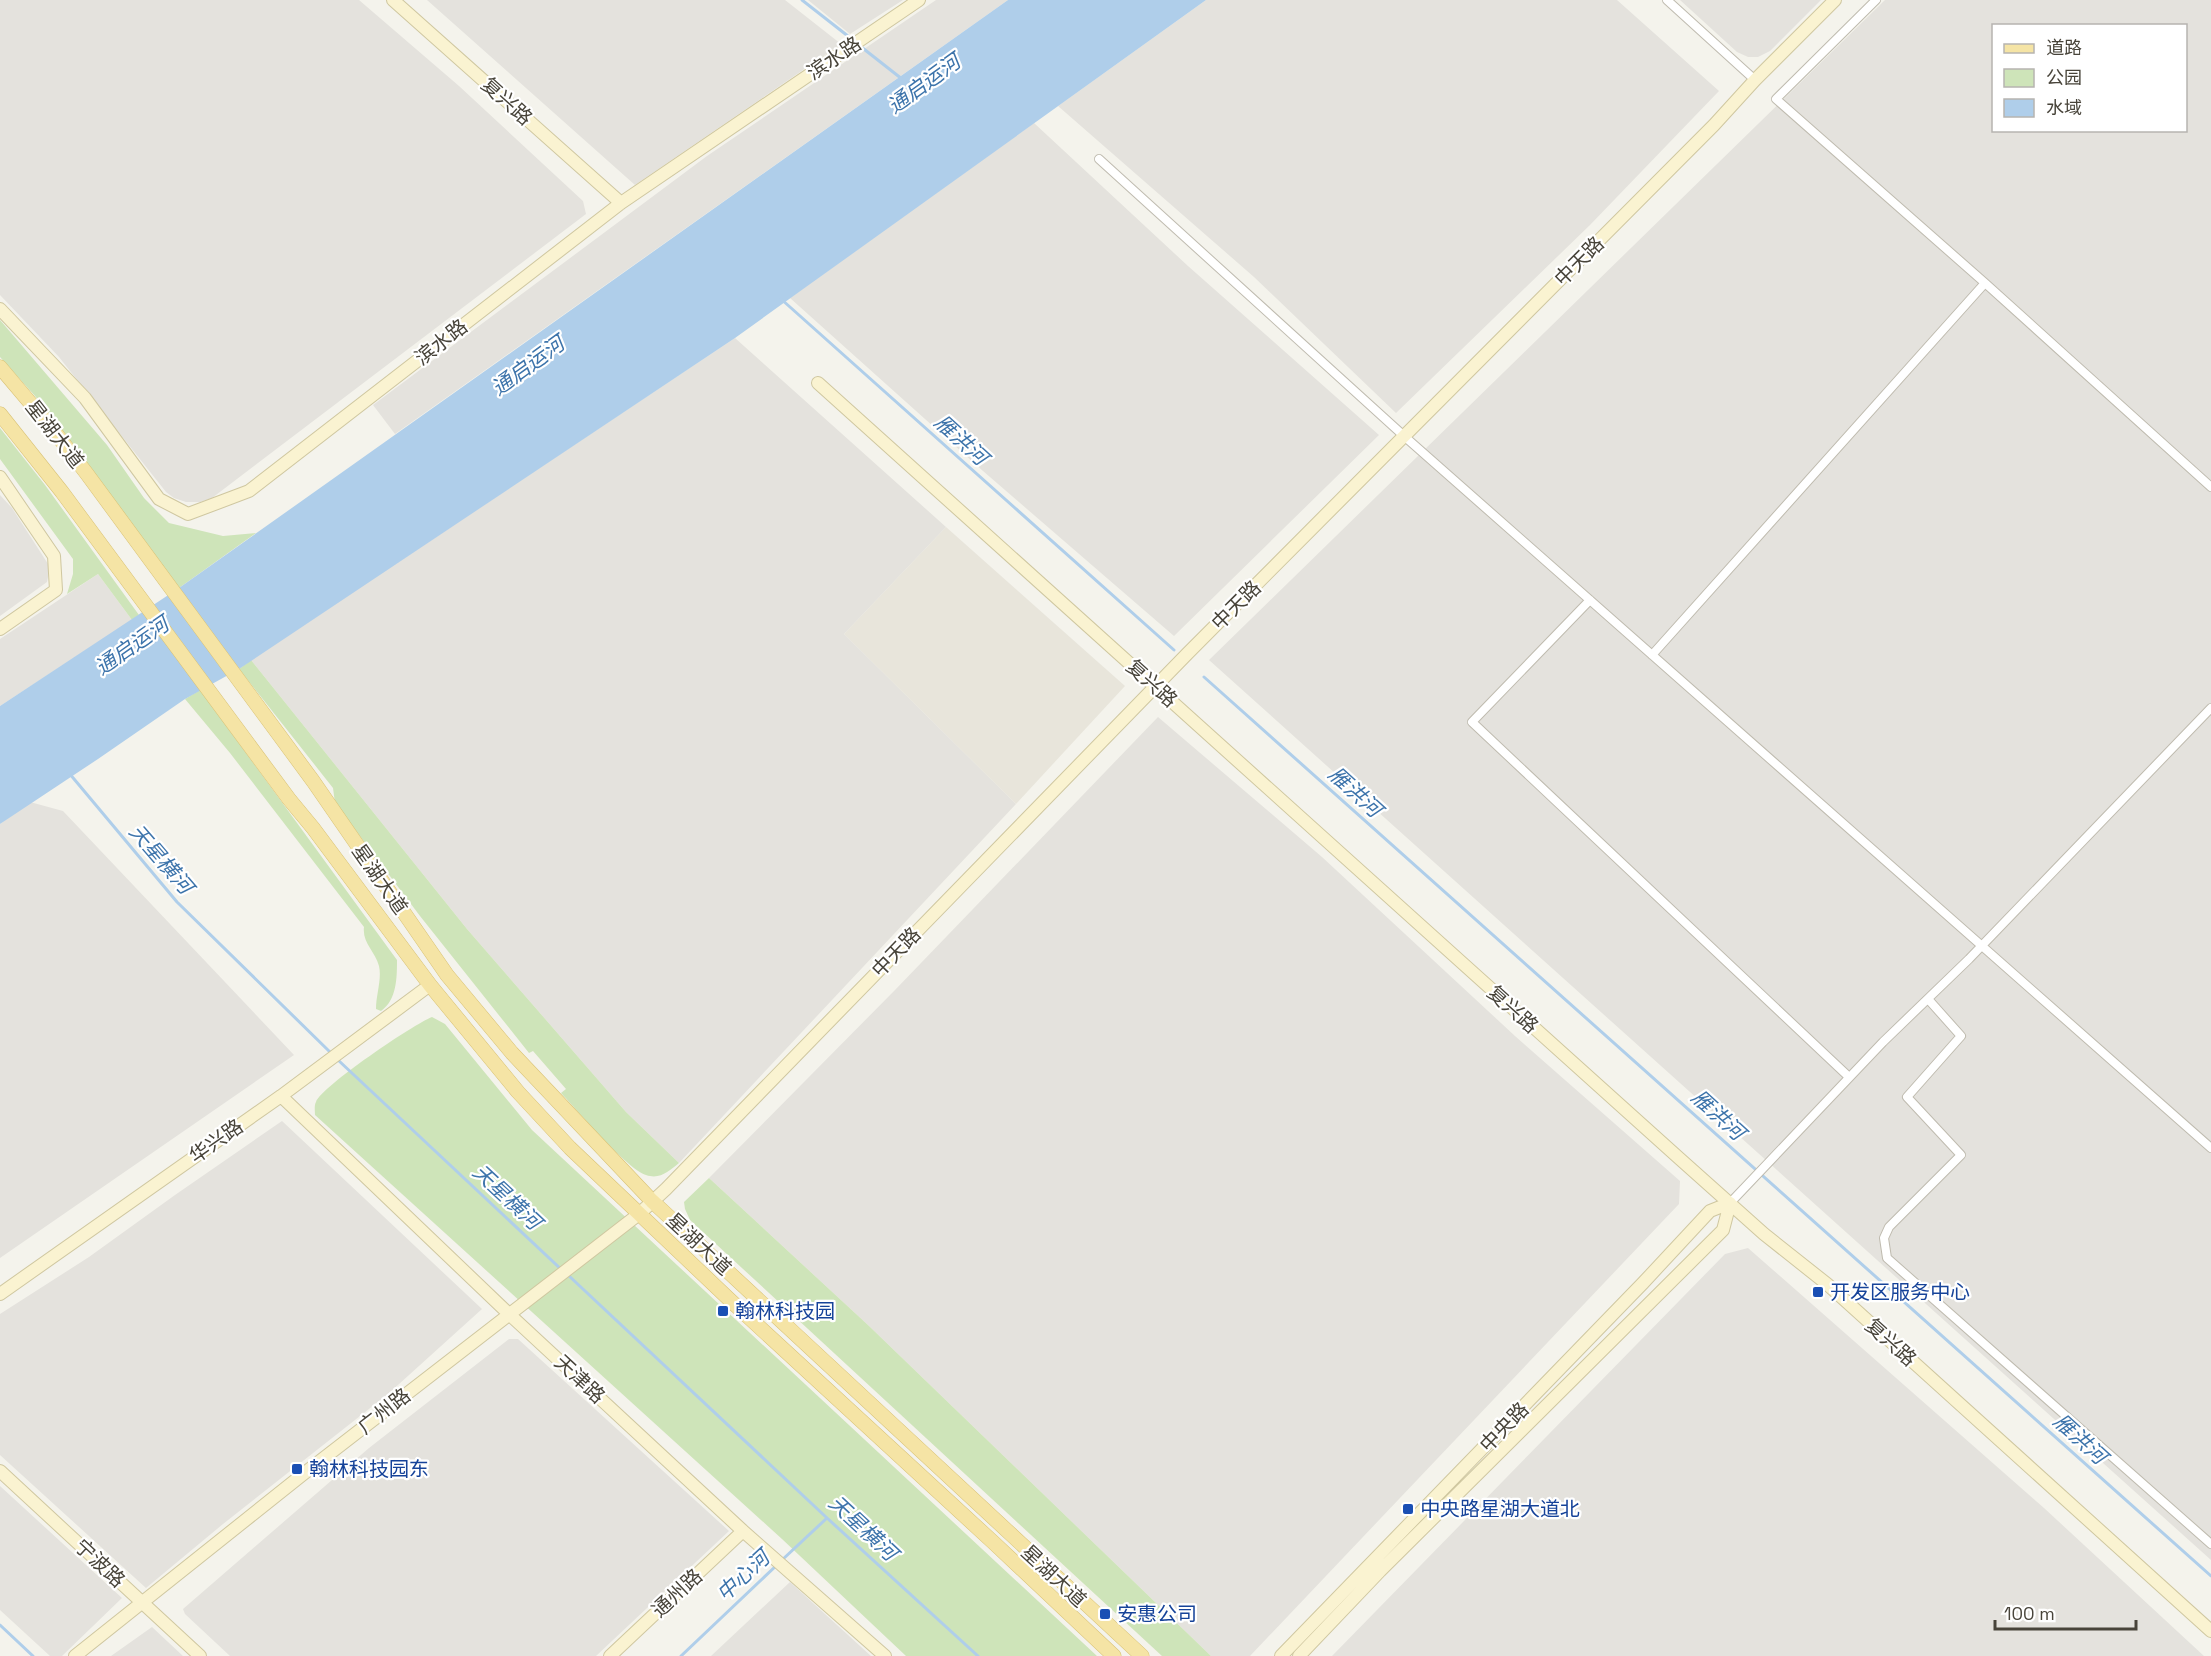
<svg xmlns="http://www.w3.org/2000/svg" width="2211" height="1656" viewBox="0 0 2211 1656" font-family="'Space Grotesk','Noto Sans SC',sans-serif">
<style>
.residential{fill:#e8e5db}
.industrial{fill:#e4e2dd;fill-rule:evenodd}
.green{fill:#cee4b9}
.water{fill:#afceea}
.lines{fill:none;stroke-linecap:round;stroke-linejoin:round}
.stream{stroke:#afceea;stroke-width:3}
.street-casing{stroke:#bfbbaf;stroke-width:10}
.secondary-casing{stroke:#cfc7a0;stroke-width:14}
.primary-casing{stroke:#d9c275;stroke-width:15}
.street{stroke:#fff;stroke-width:8}
.secondary{stroke:#faf3d1;stroke-width:12}
.primary{stroke:#f5e4a5;stroke-width:14}
.transit-dot{fill:#1a4fb4;stroke:#fff;stroke-width:2}
.labels{text-anchor:middle;stroke-width:4.5;stroke-linejoin:round;paint-order:stroke}
.street-label{font-size:20px;fill:#48443a;stroke:#fff}
.transit-label{font-size:20px;fill:#164399;stroke:#fff;text-anchor:start}
.water-label{font-size:21px;font-style:italic;fill:#3d74ab;stroke:#fff}
</style>
<rect width="100%" height="100%" fill="#f4f3ec"/>
<path class="residential" d="M946,527L1125,686L1016,804L844,634Z"/>
<path class="industrial" d="M0,0H359L459,86L583,201L586,214L212,498L200,502H186L174,498L166,492L59,357L0,295Z
M427,0H785L841,44L635,185Z
M808,0H903L850,34Z
M936,0H1008L395,434L373,405L707,156Z
M1206,0H1617L1719,91L1590,225L1396,413L1254,277L1058,106Z
M1680,0H1821L1770,51L1758,57H1748L1737,52Z
M1885,0H2211V1560L1209,660ZM1994,26H2186V130H1994Z
M1034,123L1188,266L1379,435L1174,636L983,471L790,298Z
M735,338L946,527L844,634L1016,804L679,1163L626,1112L467,929L251,660Z
M0,495L12,508L50,567L47,582L0,616Z
M98,574L132,620L0,706V639Z
M1158,717L1322,857L1515,1036L1680,1181L1679,1204L1250,1656H1211L868,1325L709,1178L895,990Z
M30,802L63,811L294,1055L0,1258V824Z
M282,1121L482,1309L388,1394L223,1524L146,1588L0,1455V1314L89,1257L175,1195Z
M1748,1248L2044,1508L2204,1656H1332L1725,1254Z
M509,1339H518L729,1531L596,1656H230L185,1614L183,1609L369,1448Z
M0,1486L122,1598L62,1656H50L0,1610Z
M790,1582L871,1656H711Z
M152,1627L183,1656H111Z"/>
<path class="green" d="M0,320L107,445L144,498L169,523L223,536L256,533L179,588L35,396L0,357Z
M0,428L45,485L139,615L132,620L98,574L67,594L73,574V559L0,459Z
M251,660L467,929L626,1112L679,1163C669,1171 660,1180 646,1175C627,1169 577,1110 561,1093L566,1089L533,1051L529,1053L420,916L335,803L333,788L239,669Z
M200,690L397,960C397,977 397,1000 381,1011L376,1009C376,995 382,979 379,966C375,951 362,943 364,927L230,753L185,699Z
M432,1017L445,1024L532,1130L1097,1656H906L782,1539L315,1115C315,1112 314,1105 316,1102C322,1086 414,1024 432,1017Z
M709,1178L868,1325L1211,1656H1162L690,1220L685,1209L684,1202Z"/>
<path class="water" d="M1008,0H1206L735,338L239,669L185,699L98,759L0,824V706L179,588Z"/>
<g class="lines">
<path class="stream" d="M802,0L853,40
M860,46L902,79
M781,299L1174,650
M1204,677L2211,1576
M69,773L177,902L331,1053
M338,1060L563,1271
M568,1275L827,1518L978,1656
M782,1560L827,1518
M0,1625L33,1656
M681,1656L778,1564"/>
<g class="street-casing">
<path id="street" d="M1667,0L1755,80
M1876,0L1776,99L1985,283L2211,487
M1099,159L1404,436L2211,1148
M1590,600L1472,722L1849,1077
M1652,655L1985,283
M1928,999L1961,1036L1907,1097L1961,1155L1889,1227L1884,1238L1887,1258L2211,1544
M1730,1203L1883,1042L1969,959L2211,708"/>
</g>
<g class="secondary-casing">
<path id="secondary" d="M393,0L621,203
M0,309L85,398L159,499L188,514L249,491L621,203L919,0
M818,383L1680,1159L1764,1234L1827,1284L2211,1631
M0,477L54,556L56,590L0,629
M281,1096L509,1314L743,1531L885,1656
M0,1294L281,1096L430,985
M0,1471L200,1656
M75,1656L302,1475L639,1214L666,1189L1187,654L1714,125L1755,80L1835,0
M610,1656L743,1531
M1281,1656L1643,1283L1710,1211L1730,1203
M1299,1656L1380,1571L1723,1230L1730,1203"/>
</g>
<g class="primary-casing">
<path id="primary" d="M0,367L54,431L87,474L313,781L447,975L512,1053L652,1201L1142,1656
M0,414L62,492L289,799L313,828L430,985L518,1092L570,1148L731,1301L994,1543L1114,1656"/>
</g>
<use href="#street" class="street"/>
<use href="#secondary" class="secondary"/>
<use href="#primary" class="primary"/>
</g>
<g class="transit-dot">
<rect x="1812" y="1286" width="12" height="12" rx="3"/>
<rect x="717" y="1305" width="12" height="12" rx="3"/>
<rect x="291" y="1463" width="12" height="12" rx="3"/>
<rect x="1402" y="1503" width="12" height="12" rx="3"/>
<rect x="1099" y="1608" width="12" height="12" rx="3"/>
</g>
<g class="labels">
<g class="street-label">
<text transform="translate(834 58) rotate(-34)" y="7">滨水路</text>
<text transform="translate(507 101) rotate(42)" y="7">复兴路</text>
<text transform="translate(1579 261) rotate(-45)" y="7">中天路</text>
<text transform="translate(441 342) rotate(-38)" y="7">滨水路</text>
<text transform="translate(55 434) rotate(52)" y="7">星湖大道</text>
<text transform="translate(1236 605) rotate(-45)" y="7">中天路</text>
<text transform="translate(1152 683) rotate(42)" y="7">复兴路</text>
<text transform="translate(380 879) rotate(55)" y="7">星湖大道</text>
<text transform="translate(896 952) rotate(-46)" y="7">中天路</text>
<text transform="translate(1513 1009) rotate(42)" y="7">复兴路</text>
<text transform="translate(216 1141) rotate(-35)" y="7">华兴路</text>
<text transform="translate(699 1244) rotate(43)" y="7">星湖大道</text>
<text transform="translate(1891 1342) rotate(42)" y="7">复兴路</text>
<text transform="translate(580 1379) rotate(43)" y="7">天津路</text>
<text transform="translate(384 1411) rotate(-38)" y="7">广州路</text>
<text transform="translate(1504 1427) rotate(-46)" y="7">中央路</text>
<text transform="translate(100 1563) rotate(43)" y="7">宁波路</text>
<text transform="translate(1054 1576) rotate(43)" y="7">星湖大道</text>
<text transform="translate(677 1593) rotate(-43)" y="7">通州路</text>
</g>
<g class="transit-label">
<text x="1830" y="1299">开发区服务中心</text>
<text x="735" y="1318">翰林科技园</text>
<text x="309" y="1476">翰林科技园东</text>
<text x="1420" y="1516">中央路星湖大道北</text>
<text x="1117" y="1621">安惠公司</text>
</g>
<g class="water-label">
<text transform="translate(924 84) rotate(-36)" y="7">通启运河</text>
<text transform="translate(528 366) rotate(-36)" y="7">通启运河</text>
<text transform="translate(961 440) rotate(42)" y="7">雁洪河</text>
<text transform="translate(132 646) rotate(-35)" y="7">通启运河</text>
<text transform="translate(1355 792) rotate(42)" y="7">雁洪河</text>
<text transform="translate(161 859) rotate(49)" y="7">天星横河</text>
<text transform="translate(1718 1115) rotate(42)" y="7">雁洪河</text>
<text transform="translate(507 1197) rotate(43)" y="7">天星横河</text>
<text transform="translate(2080 1439) rotate(42)" y="7">雁洪河</text>
<text transform="translate(863 1528) rotate(43)" y="7">天星横河</text>
<text transform="translate(743 1576) rotate(-43)" y="7">中心河</text>
</g>
</g>
<rect x="1992" y="24" width="195" height="108" fill="#ffffff" stroke="#b6b4b0" stroke-width="1.5"/>
<rect x="2004" y="44" width="30" height="9" fill="#f5e4a5" stroke="#b6b4b0" stroke-width="1.5"/>
<text x="2046" y="54" font-size="18" fill="#48443a">道路</text>
<rect x="2004" y="69" width="30" height="18" fill="#cee4b9" stroke="#b6b4b0" stroke-width="1.5"/>
<text x="2046" y="84" font-size="18" fill="#48443a">公园</text>
<rect x="2004" y="99" width="30" height="18" fill="#afceea" stroke="#b6b4b0" stroke-width="1.5"/>
<text x="2046" y="114" font-size="18" fill="#48443a">水域</text>
<path d="M1995 1620v9h141v-9" fill="none" stroke="#48443a" stroke-width="3"/>
<text x="2004" y="1620" font-size="18" fill="#48443a" stroke="#ffffff" stroke-width="4.5" paint-order="stroke">100 m</text>
</svg>
